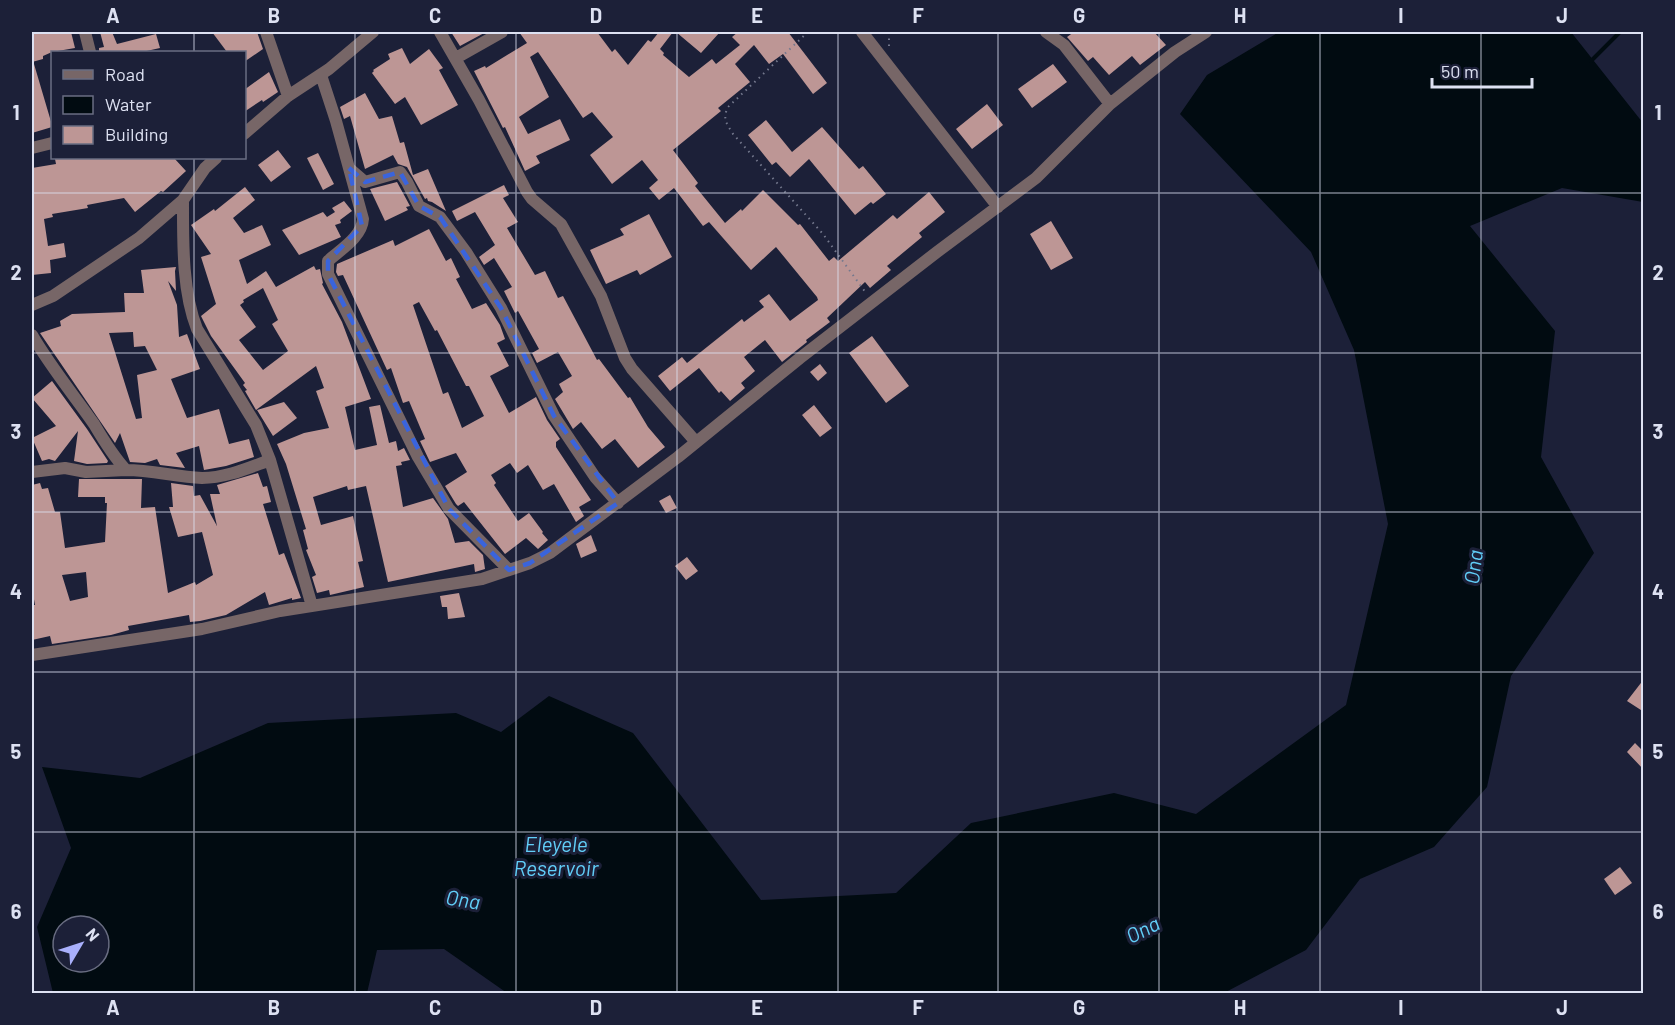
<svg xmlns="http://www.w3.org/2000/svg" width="1675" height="1025" viewBox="0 0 1675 1025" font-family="Barlow,sans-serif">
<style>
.water{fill:#010b11;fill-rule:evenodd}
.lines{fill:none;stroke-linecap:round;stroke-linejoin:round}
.stream{stroke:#010b11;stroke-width:4}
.building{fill:#bd9695;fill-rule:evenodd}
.path{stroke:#74788d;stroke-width:2;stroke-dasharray:1.5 4.5;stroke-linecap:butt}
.street{stroke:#776667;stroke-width:12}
.marked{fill:none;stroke:#3a64dc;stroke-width:4.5;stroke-dasharray:12 8;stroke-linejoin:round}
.grid{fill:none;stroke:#dde1f2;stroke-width:1.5;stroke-opacity:0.55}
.labels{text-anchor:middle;stroke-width:6;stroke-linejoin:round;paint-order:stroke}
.water-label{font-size:21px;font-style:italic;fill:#61cef8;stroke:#1c2038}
.neatline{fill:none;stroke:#dde1f2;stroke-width:2}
.grid-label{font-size:20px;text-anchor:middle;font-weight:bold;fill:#dde1f2}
</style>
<rect width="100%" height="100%" fill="#1c2038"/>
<path class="water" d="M1279,32H1571L1643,123V202L1562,188L1470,226L1555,331L1541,457L1594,553L1511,676L1487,787L1434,847L1360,879L1306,950L1222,994L507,993L444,949L377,950L367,993H53L37,927L71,848L42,767L140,778L268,723L456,713L501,732L549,696L633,733L761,900L896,893L971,823L1114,793L1196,814L1346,705L1388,524L1354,350L1311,252L1180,114L1207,75ZM63,926H99V962H63Z"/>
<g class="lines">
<path class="stream" d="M1591,61L1620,32"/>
</g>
<path class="building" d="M32,32H71L75,48L52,52L43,56V59L32,62Z
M100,32H112L117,44L156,34L160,48L142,52H99V48L104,47Z
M212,32H257L263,49L244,62V52H227Z
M451,32H486L460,46Z
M519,32H597L612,52L615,49L628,65L648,40L651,42L659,32H673L660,49L664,53L663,55L689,77L712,59L716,64L740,45L732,37L738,32H788L827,83L813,94L783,54L769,64L754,45L735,64L750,82L718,108L721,111L673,150L698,183L695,186L725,223L741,209L742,211L763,190L798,225L800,224L829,261L834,257L838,261L893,215L897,219L929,192L945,212L919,233L922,237L887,266L891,270L870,288L865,282L827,318L830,322L806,340L807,342L782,362L765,340L744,357L755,371L741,383L745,388L730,401L721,391L719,393L699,368L670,391L658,376L682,357L687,363L742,319L744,322L764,307L759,301L769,294L790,321L818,300L817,297L776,247L751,270L709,222L703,226L674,188L659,200L649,188L658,180L642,160L612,184L590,155L613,137L592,112L583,118L538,52L530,57L549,97L519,117L528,134L560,119L570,140L536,156L540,163L525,171L505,127L503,128L474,71L485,66L486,68L527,43Z
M676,32H720L701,53Z
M1074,32H1154L1166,45L1140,65L1132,56L1109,75L1093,57L1088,61L1067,37Z
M402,48L410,64L429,49L443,68L439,70L458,105L421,125L405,97L395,104L372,73L374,71L373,70L390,59L388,54Z
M32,64H34L52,125V127L32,133Z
M1053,64L1067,82L1032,108L1018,89Z
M269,72L278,92L263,102L262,100L244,112V90Z
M365,93L379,119L392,116L400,143L404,142L413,175L428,169L446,211L432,202L428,201L427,198L425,199L407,167L398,164L393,155L365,169L350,116L344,119L340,107Z
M987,104L1003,125L972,149L956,129Z
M766,120L792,152L822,127L859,169L863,166L886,194L873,204L871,202L855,215L809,159L790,177L776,162L772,165L748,135Z
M278,150L291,167L271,182L258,165Z
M318,153L334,184L323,190L307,158Z
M64,158H174L186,171L163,192L161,191L135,212L124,198L87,205L88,208L52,214L53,217L44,219L48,246L64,243L66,257L50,260L51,273L32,275V168L56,164L55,159Z
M397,182L410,206L406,207L408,210L385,221L370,189Z
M504,185L509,195L503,198L518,222L507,228L535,275L545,271L558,298L563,296L597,360L599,359L628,398L630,397L648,427L665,447L638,468L615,439L602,449L581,422L573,429L555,399L563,392L559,384L572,376L558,352L537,363L532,353L539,349L518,311L515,313L504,291L512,287L494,258L484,265L479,257L495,245L475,212L457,221L452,211Z
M245,187L255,200L233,218L244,233L262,225L271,245L239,260L247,284L266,271L276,287L314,266L316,270L320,269L323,283L322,284L342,322L371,399L345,407L355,450L377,445L369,407L380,405L389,443L396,441L398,451L404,448L410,460L401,462L402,465L396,466L403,507L433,498L448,519L455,543L469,541L483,555L485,569L475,572L474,564L388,582L366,486L348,490L347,486L313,497L321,525L353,516L363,561L358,562L364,587L330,595L329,590L317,593L312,577L316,575L306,550L308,549L303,530L306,529L286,464L277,444L304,433L329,428L316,391L324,388L316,366L256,410L245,391L247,390L243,385L245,383L211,336L201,316L216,304L201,257L211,254L191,225L214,209L215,211ZM263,288L278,320L272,324L288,351L263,370L239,340L256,327L240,305L244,302L243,300Z
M344,201L352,211L340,220L341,223L335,225L341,237L299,255L282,230L323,212L327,217L335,212L332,208Z
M649,214L672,257L640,275L637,270L606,284L590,250L624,235L620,229Z
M1051,221L1073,258L1051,270L1030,234Z
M429,229L446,261L451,258L460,277L456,279L472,309L486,303L500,325L505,339L497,343L509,366L490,376L509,413L536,397L547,420L560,439L556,442V447L591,500L579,507L584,516L576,522L554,484L543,490L528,465L517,473L510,463L491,475L496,483L494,485L518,521L529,513L543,532L542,533L548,540L538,549L526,538L505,554L464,502L458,506L456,504L445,486L467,472L456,453L430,462L420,441L425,439L409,401L403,403L391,368L387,370L343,275L338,276L336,272L337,264L393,240L395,246ZM419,302L435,331L437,330L466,386H469L484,416L462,428L448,392L443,394L413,305Z
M176,267L175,271L176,291L168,281L177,305L179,337L187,334L200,369L171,379L187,418L219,409L229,444L249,439L254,457L226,466L204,470L199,446L176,453L185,468L160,465L157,459L145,463L130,462L120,433L115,443L40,333L61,326L60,321L72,314L125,312L124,293H144L141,270ZM133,332L134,347L145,346L157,370L137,375L142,418L136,419L109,333Z
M872,336L909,386L886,403L849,353Z
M820,364L827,373L818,381L810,372Z
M52,381L87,429L108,461L107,463L87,464L74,461L78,431L55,461L49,459L42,461L32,438L56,426L32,398Z
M284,402L297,418L273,436L257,410Z
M814,405L832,428L820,437L802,415Z
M258,473L263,487L267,486L271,502L263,504L279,555L284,553L301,598L292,600V598L269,605L265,592L226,615L200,621L190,622L189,615L128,626L129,630L111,635L52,644L50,636L32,640V605H35L32,588V485L40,483L42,489L48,488L55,512H60L65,548L105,542L107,503H105V497H78L79,479H142L141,508L155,507L168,593L195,582L196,585L213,575L202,532L178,537L169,507H173L171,483L193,486L194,496L200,495L217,526L210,494H220L217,485ZM86,572L88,597L70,601L62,575Z
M670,495L677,508L666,513L659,501Z
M591,535L597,551L581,558L576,544Z
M687,557L698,571L686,580L675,566Z
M459,593L465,617L448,619L447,607H442L440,596Z
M1644,679V712L1627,701Z
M1635,743L1644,752V770L1627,752Z
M1620,867L1632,883L1615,895L1604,879Z"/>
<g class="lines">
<path class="path" d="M808,32L728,107C722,119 727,124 733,134L823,234L866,293
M889,46V32"/>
<path class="street" d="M85,32L90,52
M266,32L288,96
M440,32L479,100L527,192L532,199L561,224L601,296L625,358L632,369L696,442
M862,32L998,207
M1046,32L1064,45L1110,104
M456,58L502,32
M321,75L336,121L363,219C362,237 340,250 328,261V274L418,457L449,509L509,570
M244,134L288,96L329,69L373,32
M32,148L52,143
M350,169L365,182L400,172L407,182L419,206L440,217L466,252L501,308L554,416L595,477L618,503
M183,200C183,241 182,291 197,329L256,425L270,460L312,606
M32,305L53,296L139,238L183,200L205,168L216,158
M32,335C50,366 73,394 94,424C104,441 113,456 126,470C152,470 176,477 202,478C226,478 248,468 270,460
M32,472L65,468L86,472L126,470
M32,655L202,629L280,611L482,579L530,563L550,553L678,457L800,358L937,252L1036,178L1110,104L1175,52L1206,32"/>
</g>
<path class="marked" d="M349,168L365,182L400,172L419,206L440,217L501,308L554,416L618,503L530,563L509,570L449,509L328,274V261L362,226Z"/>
<path class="grid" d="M194,32V52M355,32V994M516,32V994M677,32V994M838,32V994M998,32V994M1159,32V994M1320,32V994M1481,32V994M194,158V994M32,193H1644M32,353H1644M32,512H1644M32,672H1644M32,832H1644"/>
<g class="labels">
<g class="water-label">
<text transform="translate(1474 567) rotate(-83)" y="7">Ona</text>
<text x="556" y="852">Eleyele<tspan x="556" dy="24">Reservoir</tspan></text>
<text transform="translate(463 900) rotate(9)" y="7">Ona</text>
<text transform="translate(1143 930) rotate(-27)" y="7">Ona</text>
</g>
</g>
<rect width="1675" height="1025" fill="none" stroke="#1c2038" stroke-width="66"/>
<rect x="51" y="51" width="195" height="108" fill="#1c2038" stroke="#696d82" stroke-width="1.5"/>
<rect x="63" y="70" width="30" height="9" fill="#776667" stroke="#696d82" stroke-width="1.5"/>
<text x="105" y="81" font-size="18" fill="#dde1f2">Road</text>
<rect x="63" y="96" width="30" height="18" fill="#010b11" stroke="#696d82" stroke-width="1.5"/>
<text x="105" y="111" font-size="18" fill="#dde1f2">Water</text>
<rect x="63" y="126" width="30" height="18" fill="#bd9695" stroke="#696d82" stroke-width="1.5"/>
<text x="105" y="141" font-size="18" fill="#dde1f2">Building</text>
<g transform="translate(81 944) rotate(51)"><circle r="28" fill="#1c2038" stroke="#696d82" stroke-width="1.5"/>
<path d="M0-4.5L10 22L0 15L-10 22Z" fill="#a9b0fc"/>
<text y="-9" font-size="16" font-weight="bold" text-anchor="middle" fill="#dde1f2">N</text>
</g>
<path d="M1432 78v9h100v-9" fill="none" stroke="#dde1f2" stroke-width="3"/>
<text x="1441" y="78" font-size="18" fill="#dde1f2" stroke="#1c2038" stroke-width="4.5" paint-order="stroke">50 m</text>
<rect x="33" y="33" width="1609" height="959" class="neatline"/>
<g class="grid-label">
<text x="113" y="23">A</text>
<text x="274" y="23">B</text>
<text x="435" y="23">C</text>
<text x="596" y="23">D</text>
<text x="757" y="23">E</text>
<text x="918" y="23">F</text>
<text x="1079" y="23">G</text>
<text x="1240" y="23">H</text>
<text x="1401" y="23">I</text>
<text x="1562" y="23">J</text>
<text x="16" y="120">1</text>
<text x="1658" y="120">1</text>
<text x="16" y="280">2</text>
<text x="1658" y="280">2</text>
<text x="16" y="439">3</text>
<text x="1658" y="439">3</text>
<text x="16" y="599">4</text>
<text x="1658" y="599">4</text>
<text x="16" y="759">5</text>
<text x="1658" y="759">5</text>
<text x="16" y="919">6</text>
<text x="1658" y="919">6</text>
<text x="113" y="1015">A</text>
<text x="274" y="1015">B</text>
<text x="435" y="1015">C</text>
<text x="596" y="1015">D</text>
<text x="757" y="1015">E</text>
<text x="918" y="1015">F</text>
<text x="1079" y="1015">G</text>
<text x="1240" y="1015">H</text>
<text x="1401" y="1015">I</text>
<text x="1562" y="1015">J</text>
</g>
</svg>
